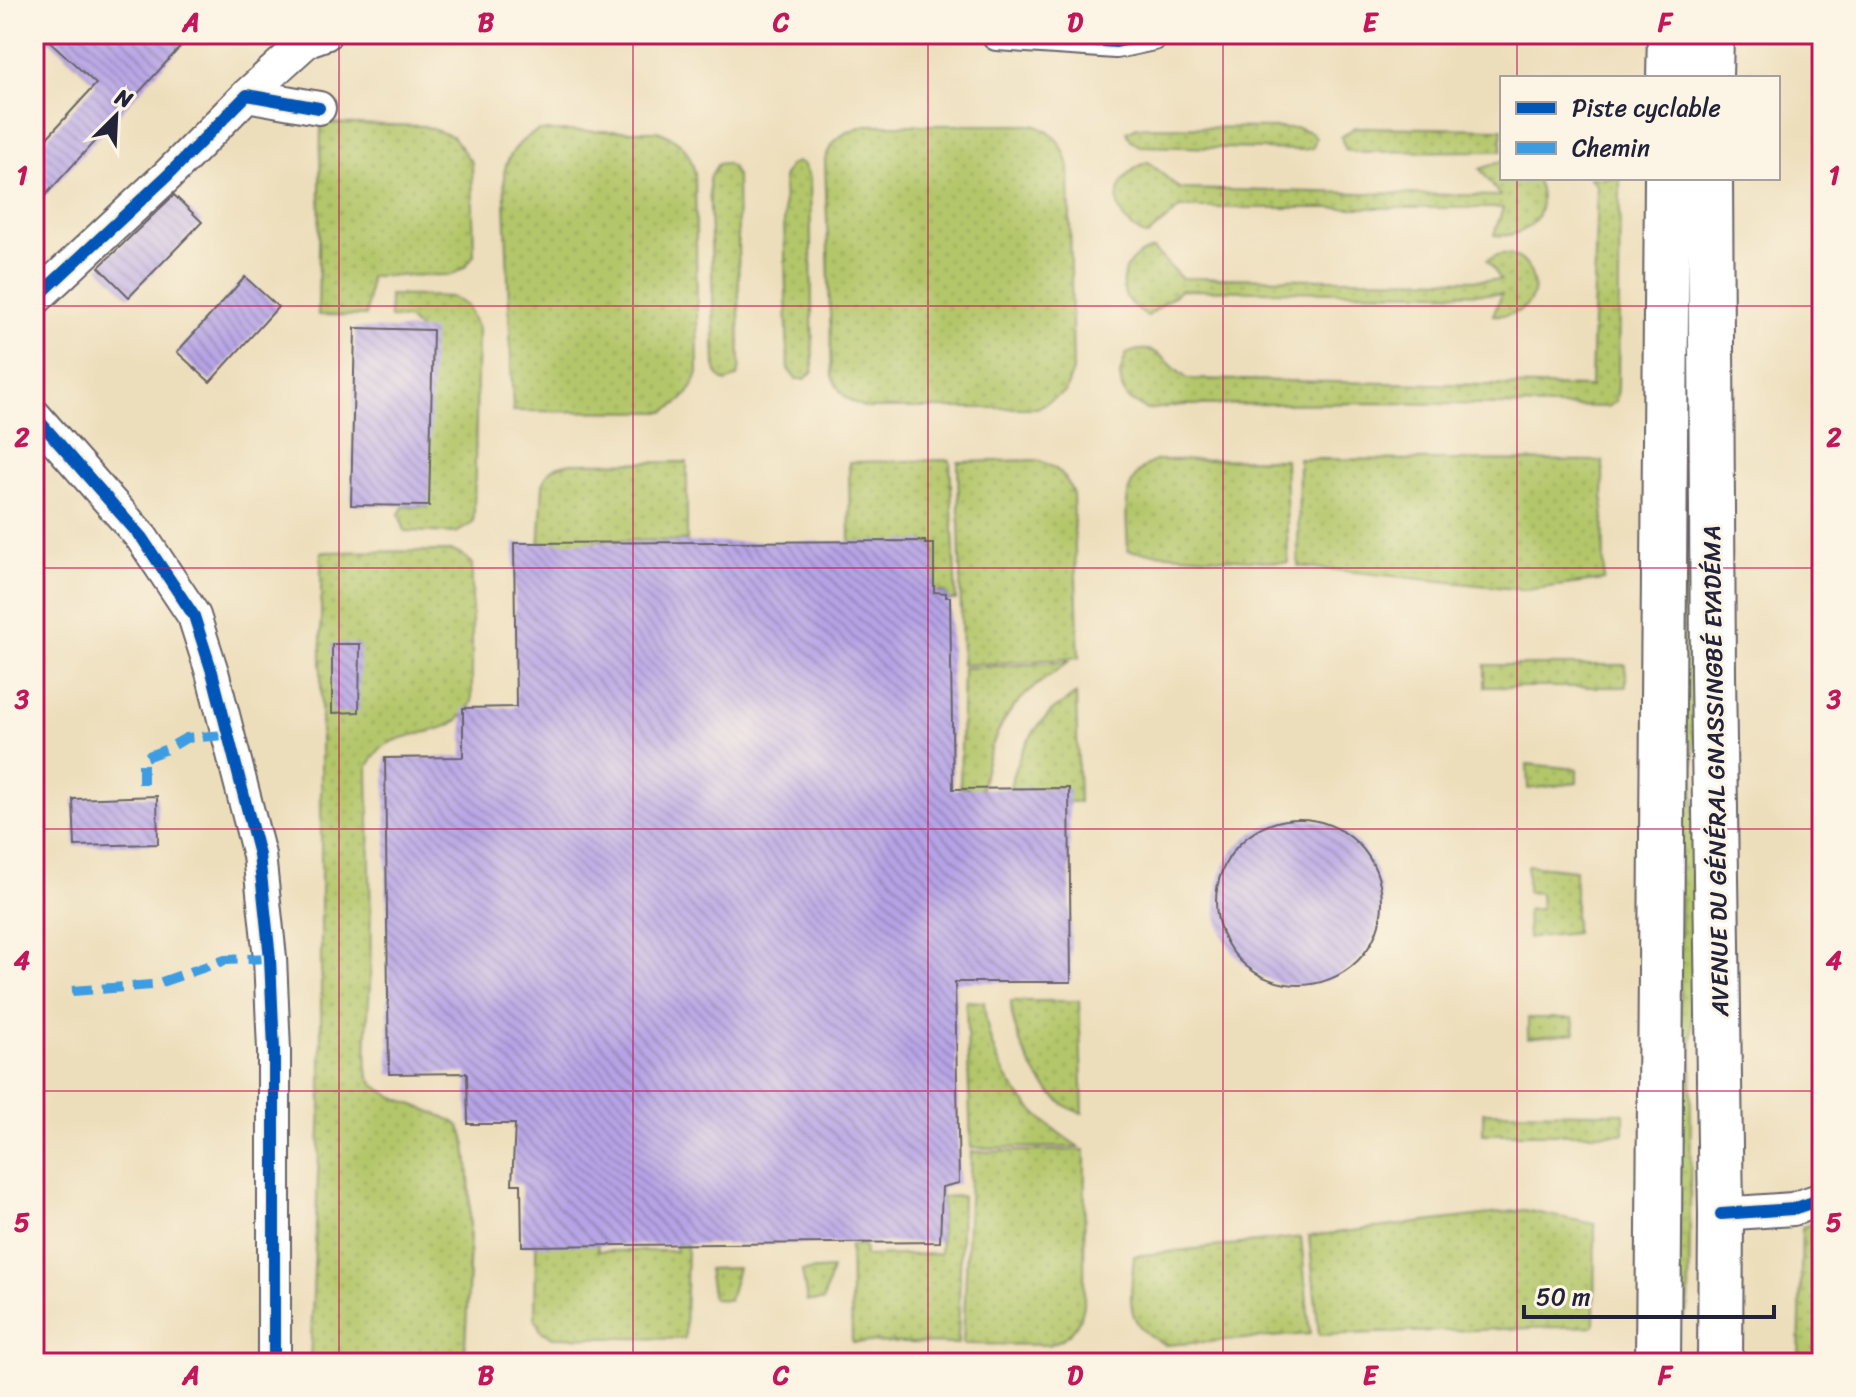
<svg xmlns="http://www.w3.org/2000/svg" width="1856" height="1397" viewBox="0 0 1856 1397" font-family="Sriracha,sans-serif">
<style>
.grass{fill:url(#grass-dots);stroke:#6a7452;stroke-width:2}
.water{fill:url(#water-rules);stroke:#3c7286;stroke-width:2;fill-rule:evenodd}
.building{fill:url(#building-back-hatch)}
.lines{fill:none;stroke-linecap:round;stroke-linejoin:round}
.street-casing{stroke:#696468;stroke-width:36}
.secondary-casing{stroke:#696468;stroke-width:48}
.street{stroke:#fff;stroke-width:32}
.secondary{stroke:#fff;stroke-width:44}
.quiet{stroke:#3c9ce2;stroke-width:10;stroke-dasharray:20 10;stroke-linecap:butt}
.cycleway-casing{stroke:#fcf5e5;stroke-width:17}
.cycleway{stroke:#0057b8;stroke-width:12}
.grid{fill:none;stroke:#c2185b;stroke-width:2;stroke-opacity:0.55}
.labels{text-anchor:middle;stroke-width:6;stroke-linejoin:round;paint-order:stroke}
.street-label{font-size:24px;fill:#22223b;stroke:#fcf5e5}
.neatline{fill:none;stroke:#c2185b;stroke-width:3}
.grid-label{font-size:26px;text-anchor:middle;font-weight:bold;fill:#c2185b}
</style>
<defs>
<pattern id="grass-dots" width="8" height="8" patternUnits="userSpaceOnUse" patternTransform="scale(2)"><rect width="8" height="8" fill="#b3c669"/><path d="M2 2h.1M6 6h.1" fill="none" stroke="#9aaa5c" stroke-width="1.8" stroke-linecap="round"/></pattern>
<pattern id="water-rules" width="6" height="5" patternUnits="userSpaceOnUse" patternTransform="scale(2)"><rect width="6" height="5" fill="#56c1d1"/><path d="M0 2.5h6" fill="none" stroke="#479cab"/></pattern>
<pattern id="building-back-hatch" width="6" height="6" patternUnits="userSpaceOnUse" patternTransform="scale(2)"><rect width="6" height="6" fill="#b6a3e5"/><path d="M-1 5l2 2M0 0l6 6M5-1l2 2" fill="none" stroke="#9484bb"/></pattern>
</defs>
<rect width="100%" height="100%" fill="#fcf5e5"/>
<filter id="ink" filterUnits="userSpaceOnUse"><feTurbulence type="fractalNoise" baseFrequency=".0125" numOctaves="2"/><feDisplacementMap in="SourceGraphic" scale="16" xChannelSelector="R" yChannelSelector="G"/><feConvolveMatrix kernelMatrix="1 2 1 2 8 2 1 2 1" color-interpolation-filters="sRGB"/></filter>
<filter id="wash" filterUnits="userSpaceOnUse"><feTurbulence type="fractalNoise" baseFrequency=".006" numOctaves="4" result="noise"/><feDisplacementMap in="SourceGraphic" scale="32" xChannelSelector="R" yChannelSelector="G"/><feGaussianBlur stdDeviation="1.8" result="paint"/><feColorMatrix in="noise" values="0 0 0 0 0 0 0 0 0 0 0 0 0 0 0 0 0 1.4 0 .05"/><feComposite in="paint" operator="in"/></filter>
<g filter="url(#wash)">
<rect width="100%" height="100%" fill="#eddebb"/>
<path class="grass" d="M321,123L424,126L452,136L472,163L474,255L466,266L452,275L370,276L366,316L318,315Z
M866,125H1034C1056,133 1063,145 1069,166L1073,371L1065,392L1037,408H867C849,403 839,393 832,376L825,159C833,137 845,132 866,125Z
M1137,127L1297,128L1311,132L1316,137L1313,148L1303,150L1140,146L1131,141L1127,132Z
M1355,127L1502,129V151L1356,152L1346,150L1341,137Z
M538,131H657C680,139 690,150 695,174L698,373C691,394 683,402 664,412L513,411L504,173C508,153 519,140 538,131Z
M1502,161V178H1536C1551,212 1531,239 1494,235L1503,208H1180L1147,236C1107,219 1108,177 1148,162L1180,189L1500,196L1480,169Z
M796,162L803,164L810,178L813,371L805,379H796L788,369L783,178L789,166Z
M725,163L732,167L737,178L740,366L738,376L726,382L718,376L715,365L709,178L718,164Z
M1590,178H1620L1618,388L1616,401L1608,407L1385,403L1184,405L1146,410L1127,398L1122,388L1120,375L1126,354C1160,340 1163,363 1188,379L1591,387L1597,186Z
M1153,249L1181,278L1501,280L1487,260C1531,230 1562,320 1493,315L1502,294L1181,290L1148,316C1112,300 1115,260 1153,249Z
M389,295L453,297L467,306L478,329L474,512L473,523L456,533L405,531L399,514L403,507L428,506V337L407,319L390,318Z
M1285,459L1288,563L1128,551C1127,517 1118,474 1158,460Z
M1299,459L1603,461L1604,580L1525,590L1298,566Z
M950,460L956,600H947L945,592H934V543H850L849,462Z
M1036,460C1056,466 1067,475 1073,495L1079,658L962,665L958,462Z
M687,462V541L595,540L594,594L538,567L543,485C547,468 556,466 571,463Z
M1682,488H1687L1692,491L1694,800L1689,1305L1684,1317H1679Z
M452,551L463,555L472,564V702C457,738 412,728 384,746C376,751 373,758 368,766C369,837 372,908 370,978C370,999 363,1059 368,1075C376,1099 437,1109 457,1124C480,1140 466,1327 464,1363H310L321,1105V552Z
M1068,662C1052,675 1033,686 1019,701C995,726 983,765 981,799L969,800L968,788L960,787L963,668Z
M1485,665H1626V687H1485Z
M1076,694L1079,802L1009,800C1010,768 1027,736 1050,713C1057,706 1068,701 1076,694Z
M1527,764L1577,769V783L1528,789Z
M1527,865L1575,870V933L1528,938L1527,910L1541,909L1540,893L1527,892Z
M966,1001L984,1002C989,1070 1024,1111 1079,1147L971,1148Z
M1011,1001H1079L1083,1113C1045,1106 1011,1038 1011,1001Z
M1528,1018H1573L1575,1033L1528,1038Z
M1483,1112L1624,1113V1134H1483Z
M1085,1150L1084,1305C1079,1327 1070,1337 1049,1345L963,1344L971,1152Z
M537,1192L597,1236L598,1251H675L676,1244H687L685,1339L553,1337L541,1331L535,1318Z
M962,1196L958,1344L852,1342L850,1245H864L865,1256L940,1254L942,1197Z
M1524,1210L1595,1224L1594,1326L1319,1335L1309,1236Z
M1822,1221V1363H1799L1802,1227Z
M1301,1237L1310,1334L1166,1345C1121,1325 1131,1298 1134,1256Z
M738,1268L729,1300L713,1299L708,1269Z
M832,1269L823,1301H807L802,1271Z"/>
<path class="water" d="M1304,831C1313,834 1325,835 1333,840C1403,884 1360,987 1281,966C1262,961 1249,949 1239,933C1218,897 1238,852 1274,836C1283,832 1294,832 1304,831ZM1287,853L1297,857H1319L1323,865L1343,883L1340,892L1343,916C1333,922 1326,930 1323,941L1312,940L1290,948L1283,941L1263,932L1249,901L1259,870Z
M1260 898a36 36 0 1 1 72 0a36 36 0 1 1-72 0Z"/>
<g id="blocks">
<path class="building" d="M42,34H192L34,208V152L96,84Z
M174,195L202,222L129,297L99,267Z
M245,277L278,307L210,382L177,352Z
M355,328L433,330L429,506L351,505Z
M925,541V544H934V592L946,593V597H950L953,789L1069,788L1071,982H955L959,1183L942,1187L940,1242L522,1246L521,1184H512L515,1124H468L467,1073L389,1074L385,758L463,757V708L516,707L514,543Z
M332,644H360L359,712L332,713Z
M157,796L158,844L75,846L73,799Z
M1216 902a83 83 0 1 1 166 0a83 83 0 1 1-166 0Z"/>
</g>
</g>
<g filter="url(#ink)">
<use href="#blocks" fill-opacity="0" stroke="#696468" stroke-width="2"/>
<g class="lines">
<g class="street-casing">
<path id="street" d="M997,34L1116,42L1153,34
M247,95L308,40L325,34
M34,300L168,175L247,95L319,108
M34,415L142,538L194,616L212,672L259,855L270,958L274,1050V1363
M1721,1214L1793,1209L1822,1199"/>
</g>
<g class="secondary-casing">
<path id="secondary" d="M1669,78L1670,34
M1710,78L1711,34
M1710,178L1713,674L1721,1214L1720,1363
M1658,1363L1667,178"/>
</g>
<use href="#street" class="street"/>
<use href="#secondary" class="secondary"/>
<path class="quiet" d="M143,784V758L167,749L186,738L227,735
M72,991L153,985L225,960L270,958"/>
<g class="cycleway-casing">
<path id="cycleway" d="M997,34L1116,42L1153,34
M34,300L168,175L247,95L319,108
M34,415L142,538L194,616L212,672L259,855L270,958L274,1050V1363
M1721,1214L1793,1209L1822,1199"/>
</g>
<use href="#cycleway" class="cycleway"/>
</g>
</g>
<path class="grid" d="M339,34V1363M633,34V1363M928,34V1363M1223,34V1363M1517,34V78M1517,178V1363M34,306H1822M34,568H1822M34,829H1822M34,1091H1822"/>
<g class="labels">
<g class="street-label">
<text transform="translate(1716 771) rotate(-91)" y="8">AVENUE DU GÉNÉRAL GNASSINGBÉ EYADÉMA</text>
</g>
</g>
<rect width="1856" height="1397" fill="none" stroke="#fcf5e5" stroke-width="88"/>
<rect x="1500" y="76" width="280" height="104" fill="#fcf5e5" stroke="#a5a1a1" stroke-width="2"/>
<rect x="1516" y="102" width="40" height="12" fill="#0057b8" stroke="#a5a1a1" stroke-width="2"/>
<text x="1572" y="116" font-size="24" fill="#22223b">Piste cyclable</text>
<rect x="1516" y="142" width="40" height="12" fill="#3c9ce2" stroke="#a5a1a1" stroke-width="2"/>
<text x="1572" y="156" font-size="24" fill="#22223b">Chemin</text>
<g transform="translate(116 116) rotate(24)" stroke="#fcf5e5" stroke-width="6" paint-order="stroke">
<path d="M0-6L14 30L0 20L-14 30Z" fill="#22223b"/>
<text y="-12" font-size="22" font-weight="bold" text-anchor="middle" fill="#22223b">N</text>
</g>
<path d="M1524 1305v12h250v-12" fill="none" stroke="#22223b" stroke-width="4"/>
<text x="1536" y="1305" font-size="24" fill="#22223b" stroke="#fcf5e5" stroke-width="6" paint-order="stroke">50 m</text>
<rect x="44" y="44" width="1768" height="1309" class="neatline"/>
<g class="grid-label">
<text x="191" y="31">A</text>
<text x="486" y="31">B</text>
<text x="781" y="31">C</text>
<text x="1075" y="31">D</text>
<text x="1370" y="31">E</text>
<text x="1665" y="31">F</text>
<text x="22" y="184">1</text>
<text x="1834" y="184">1</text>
<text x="22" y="446">2</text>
<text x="1834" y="446">2</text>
<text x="22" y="708">3</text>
<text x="1834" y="708">3</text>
<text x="22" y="969">4</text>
<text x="1834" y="969">4</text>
<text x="22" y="1231">5</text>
<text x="1834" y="1231">5</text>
<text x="191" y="1384">A</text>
<text x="486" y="1384">B</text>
<text x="781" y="1384">C</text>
<text x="1075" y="1384">D</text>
<text x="1370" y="1384">E</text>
<text x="1665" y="1384">F</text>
</g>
</svg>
